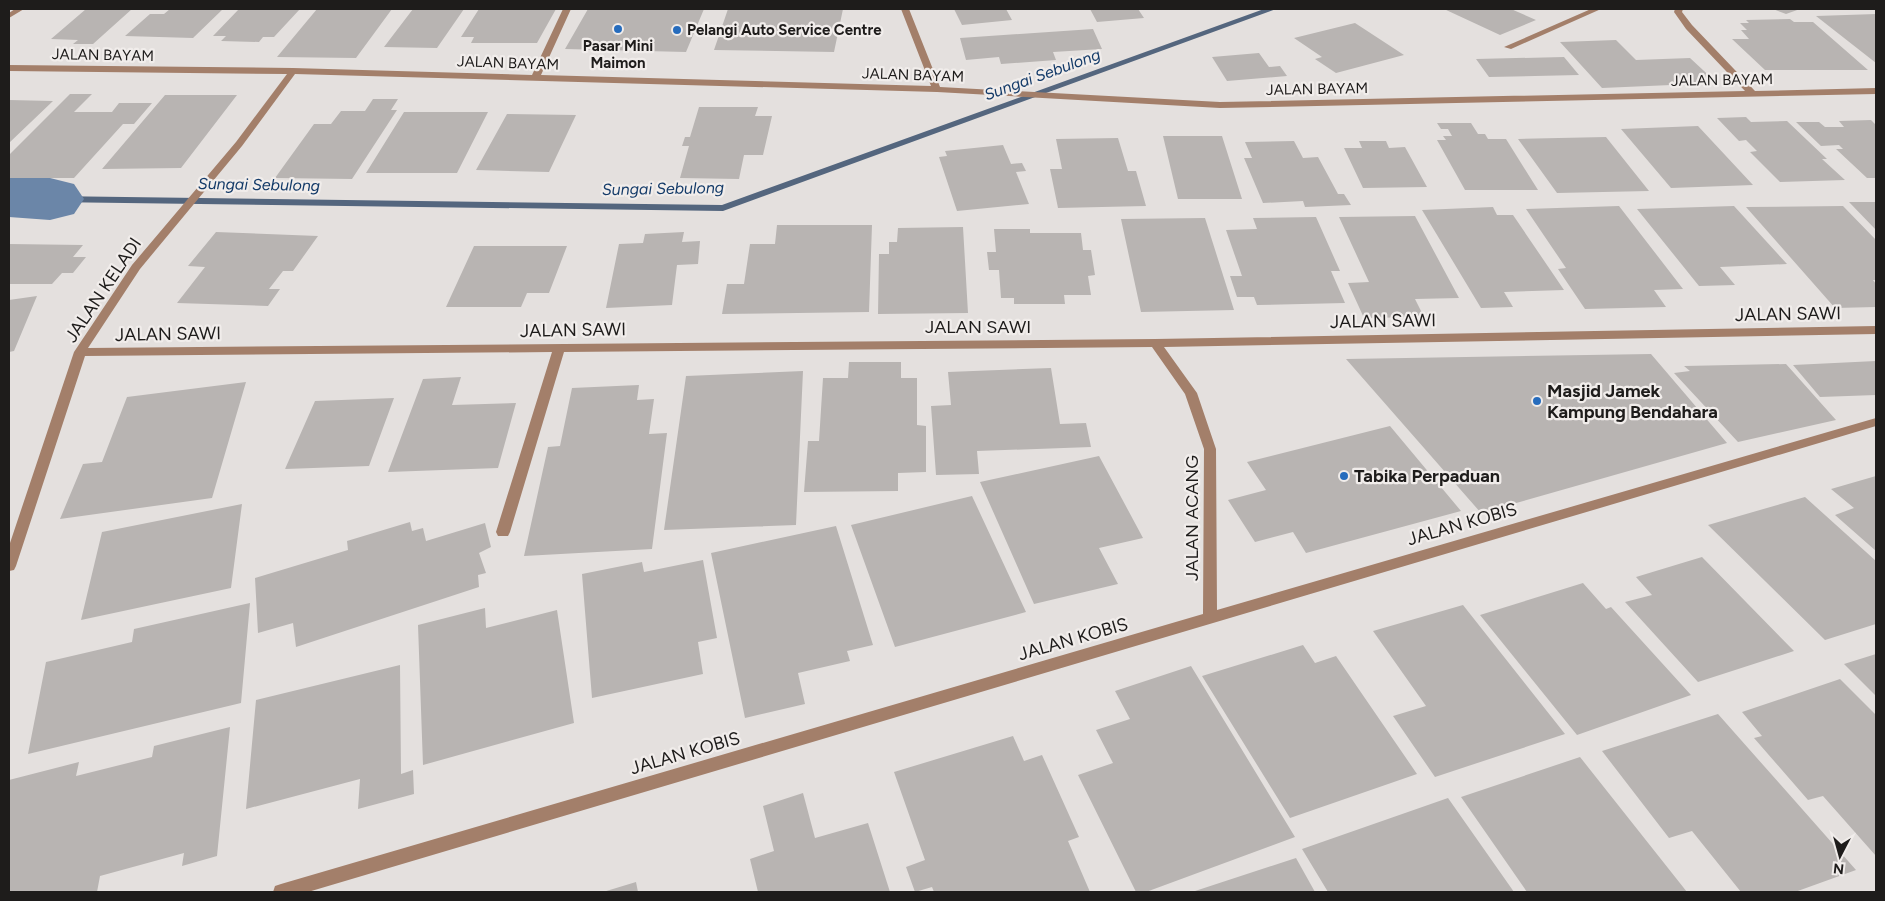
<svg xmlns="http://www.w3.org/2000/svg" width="1885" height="901" viewBox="0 0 1885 901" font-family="Figtree,sans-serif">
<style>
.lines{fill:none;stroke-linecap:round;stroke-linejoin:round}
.stream{fill:#54667e;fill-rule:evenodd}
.river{fill:#6b86a8;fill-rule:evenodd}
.building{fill:#b8b4b2}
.minor{fill:#a37f6a;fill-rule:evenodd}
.poi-dot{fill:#266cbd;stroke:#f1edeb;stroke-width:2}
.labels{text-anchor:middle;stroke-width:4.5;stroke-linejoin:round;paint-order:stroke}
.far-poi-label{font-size:15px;font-weight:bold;fill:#1e1c1b;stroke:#f1edeb;text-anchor:start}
.far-street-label{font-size:15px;fill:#1e1c1b;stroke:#f1edeb}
.far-water-label{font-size:16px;font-style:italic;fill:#133a68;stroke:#f1edeb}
.street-label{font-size:18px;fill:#1e1c1b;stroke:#f1edeb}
.poi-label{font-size:18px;font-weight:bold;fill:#1e1c1b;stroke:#f1edeb;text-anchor:start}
</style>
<rect width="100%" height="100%" fill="#e4e0de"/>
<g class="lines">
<path class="stream" d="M1264,9H1276L723,211L50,202L45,199L50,196L722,205Z"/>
<path class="river" d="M9,176L50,178L74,184L84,199L74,214L50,220L9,217Z"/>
</g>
<path class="building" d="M86,9H132L93,44H73L78,40L51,39Z
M170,9H223L193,38L125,36L150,14H164Z
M239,9H300L274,37H263L259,42L221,41L226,36H213Z
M317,9H392L356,58L277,57Z
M413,9H464L437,48L384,47Z
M479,9H556L537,43H471L474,37H461Z
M588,9H704L686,52L565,49Z
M728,9H843L834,52L714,50Z
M954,9H1006L1012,20L962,25Z
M1090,9H1138L1144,18L1097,22Z
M1444,9H1511L1536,20L1500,35Z
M1773,9H1800L1786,14Z
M1876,14V63L1816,16Z
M1790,19L1794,22H1813L1868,70H1765L1732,39H1749L1741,30H1747L1740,23H1749L1746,20Z
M1355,23L1404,55L1336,73L1315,59L1322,57L1294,38Z
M1093,29L1102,49L1053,52L1056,60L1001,64L999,57L966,60L960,38Z
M1616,40L1636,60L1690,58L1717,83L1602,88L1560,42Z
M1259,53L1269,67L1280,66L1287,76L1227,81L1212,57Z
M1564,57L1579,75L1489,77L1476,59Z
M70,94H92L74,112H112L119,103H152L134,124H123L74,178H9V155Z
M165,95H237L181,168L102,169Z
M373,99H398L391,110H397L352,179L275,178L314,124H331L341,111H365Z
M9,100L53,101L9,143Z
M699,107H758L755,116H772L763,155H744L739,179L680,178L689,146H682L685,137H690Z
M404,112H488L457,173H366Z
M507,114L576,115L549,172L476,170Z
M1746,117L1751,122L1787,121L1827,159H1822L1845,180L1780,182L1750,152L1757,151L1746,140L1739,141L1717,118Z
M1871,120L1876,125V178H1867L1836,149H1843L1839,145L1821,146L1796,122H1819L1825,127H1844L1839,121Z
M1437,123H1471L1478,134H1485L1488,139H1506L1538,190H1465L1437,140H1446L1443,136H1452L1448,129H1441Z
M1698,126L1753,185L1671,188L1621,129Z
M1163,136H1222L1242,199H1178Z
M1606,137L1649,191L1557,193L1518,139Z
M1118,138L1128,171H1136L1146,206L1058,208L1050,169H1062L1056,139Z
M1294,141L1303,158L1318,157L1338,194H1344L1351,205L1305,207L1303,201L1263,203L1244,158H1252L1245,142Z
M1359,141H1386L1389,148L1405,147L1427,187L1363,188L1344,148H1362Z
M1003,145L1011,164L1022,163L1026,171L1016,172L1029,204L957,211L939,157L947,156L945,151Z
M1849,202H1876V230Z
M1619,206L1683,289L1654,290L1666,307L1585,309L1558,269L1566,268L1526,209Z
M1734,206L1787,264L1720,267L1735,285L1699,286L1637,209Z
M1843,206L1876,240V280H1873L1876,284V307L1835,308L1746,207Z
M1493,207L1497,215H1513L1564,290L1504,292L1513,307L1481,308L1422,210Z
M1415,216L1459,298L1415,299L1424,317L1364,318L1348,283L1369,282L1339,217Z
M1316,217L1340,271H1331L1345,303L1257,305L1254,297H1237L1230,276H1242L1226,230L1257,229L1253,218Z
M1205,218L1234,310L1141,312L1121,219Z
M777,225H872L869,312L722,314L727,284H744L750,244H775Z
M963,227L968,313L878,314L879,254H889V242H897L898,228Z
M994,229H1030V233H1081L1083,250H1091L1095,275L1088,276L1091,295H1064L1065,304H1014V298H1001L999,270H989L987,252H996Z
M216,232L318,236L293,271H283L269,289H280L268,306L177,303L205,267L188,266Z
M684,232L682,242L700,241L698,264L677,265L672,305L606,308L619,244L643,243L645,234Z
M9,244L83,245L73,257H86L73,273H62L52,284H9Z
M474,246H567L549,293H527L521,307H446Z
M37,296L14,351L9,352V300Z
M1651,354L1727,443L1481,513L1346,359Z
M1876,361V395L1820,397L1793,365Z
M849,362H901V378H917V425L926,426V472L898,473V491L804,492L808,441H819L823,378H848Z
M1786,364L1836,420L1738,442L1674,373L1690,371L1684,366Z
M1051,368L1060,424L1086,423L1091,447L977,451L979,474L936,475L931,406L951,405L948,372Z
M803,371L796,525L664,530L686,376Z
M461,377L452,405L516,403L498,468L388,472L423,379Z
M246,382L212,498L60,519L83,464L102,462L127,397Z
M639,385L637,400L654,399L649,434L667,433L652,549L524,556L548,447L560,446L572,388Z
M394,398L369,466L285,469L315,401Z
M1390,426L1461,511L1306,553L1293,532L1255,542L1228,500L1266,490L1247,462Z
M1099,456L1143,538L1099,548L1118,584L1034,604L980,482Z
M1876,476V551L1835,515L1854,508L1831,489Z
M972,496L1026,612L895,647L851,525Z
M1805,497L1876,561V624L1825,640L1708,525Z
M242,504L231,588L81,620L102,532Z
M410,522L412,531L423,528L426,541L485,523L491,547L479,553L486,573L478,575L479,587L296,647L293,623L258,633L255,578L348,550L347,541Z
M836,526L873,645L847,651L850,661L798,673L805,704L745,718L711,553Z
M1702,557L1794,651L1698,682L1625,602L1652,595L1636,577Z
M703,560L717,638L698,642L703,674L592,698L582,574L642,562L644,572Z
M1583,583L1606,609L1611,607L1691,695L1577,735L1480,615Z
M250,603L241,703L28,754L46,662L132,642L134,629Z
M1463,605L1565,734L1435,777L1393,716L1426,706L1373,631Z
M485,608L486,628L557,610L574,723L423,765L418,625Z
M1303,645L1315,663L1336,656L1417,774L1290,818L1202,676Z
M1876,654V696L1844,664Z
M400,665L401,774L413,770L414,794L358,809L360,779L246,809L256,700Z
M1191,666L1295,837L1146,892H1136L1078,775L1113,763L1096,730L1130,719L1115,691Z
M1840,679L1876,715V856L1823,796L1808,800L1754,738L1762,736L1742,712Z
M1718,714L1856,870L1795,892H1741L1692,831L1669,838L1602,751Z
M230,727L217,856L182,866L184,853L100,876L97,892H9V780L79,762L76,776L152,757L154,746Z
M1013,736L1024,761L1042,755L1079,837L1068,841L1090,892H934L932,887L915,892L906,867L925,860L894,772Z
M1580,757L1687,892H1527L1461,797Z
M803,793L815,838L868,823L890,892H758L750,859L774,851L763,806Z
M1448,798L1514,892H1328L1302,849Z
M1296,858L1315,892H1192Z
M636,882L638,892H603Z"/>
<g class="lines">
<path class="minor" d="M15,9H24L9,18V13Z
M563,9H571L541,75L931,86L901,9H909L940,87L1220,102L1745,91L1686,29L1674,12L1675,9H1683L1682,12L1692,25L1755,91L1876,88V94L1220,108L937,92L295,74L242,146L140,269L88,348L1155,339L1876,326V334L1164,347L1197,393L1216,449L1217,610L1876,418V426L308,892H273L275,886L281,884L1203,614L1204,449L1185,394L1152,347L564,352L510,532L508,536H498L496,532L552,352L85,356L16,566L14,570L9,571V546L74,352L132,265L236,142L287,74L9,71V65L293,68L532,75Z
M1591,9H1601L1511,49L1504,47Z"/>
</g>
<g class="poi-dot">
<circle cx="618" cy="29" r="5"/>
<circle cx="677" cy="30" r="5"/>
<circle cx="1537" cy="401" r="5"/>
<circle cx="1344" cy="476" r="5"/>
</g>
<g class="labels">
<g class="far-poi-label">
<text x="687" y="35">Pelangi Auto Service Centre</text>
<text x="618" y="51" text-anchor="middle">Pasar Mini<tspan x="618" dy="17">Maimon</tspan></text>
</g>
<g class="far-street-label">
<text transform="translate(103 55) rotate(1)" y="5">JALAN BAYAM</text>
<text transform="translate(508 63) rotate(2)" y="5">JALAN BAYAM</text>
<text transform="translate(913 75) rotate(2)" y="5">JALAN BAYAM</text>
<text transform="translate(1722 80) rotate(-1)" y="5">JALAN BAYAM</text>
<text transform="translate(1317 89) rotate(-1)" y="5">JALAN BAYAM</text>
</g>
<g class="far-water-label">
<text transform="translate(1042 74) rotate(-20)" y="6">Sungai Sebulong</text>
<text transform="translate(259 184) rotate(1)" y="6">Sungai Sebulong</text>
<text transform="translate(663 188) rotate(-1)" y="6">Sungai Sebulong</text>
</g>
<g class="street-label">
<text transform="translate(103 290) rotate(-56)" y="6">JALAN KELADI</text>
<text transform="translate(1788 314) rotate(-1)" y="6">JALAN SAWI</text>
<text transform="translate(1383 321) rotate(-1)" y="6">JALAN SAWI</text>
<text x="978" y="333">JALAN SAWI</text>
<text transform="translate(573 330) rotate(-1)" y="6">JALAN SAWI</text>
<text transform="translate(168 334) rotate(-1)" y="6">JALAN SAWI</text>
<text transform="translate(1192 518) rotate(-90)" y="6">JALAN ACANG</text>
<text transform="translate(1462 524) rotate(-16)" y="6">JALAN KOBIS</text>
<text transform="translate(1073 639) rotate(-16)" y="6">JALAN KOBIS</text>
<text transform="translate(685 753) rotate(-16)" y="6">JALAN KOBIS</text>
</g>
<g class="poi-label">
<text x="1547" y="397">Masjid Jamek<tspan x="1547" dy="21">Kampung Bendahara</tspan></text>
<text x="1354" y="482">Tabika Perpaduan</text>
</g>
</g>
<rect width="1885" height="901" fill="none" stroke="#1e1c1b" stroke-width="20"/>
<g transform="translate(1840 856) rotate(186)" stroke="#f1edeb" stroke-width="4" paint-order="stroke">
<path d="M0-4L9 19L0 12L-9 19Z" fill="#1e1c1b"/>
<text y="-8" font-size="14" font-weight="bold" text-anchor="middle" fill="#1e1c1b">N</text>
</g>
</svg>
